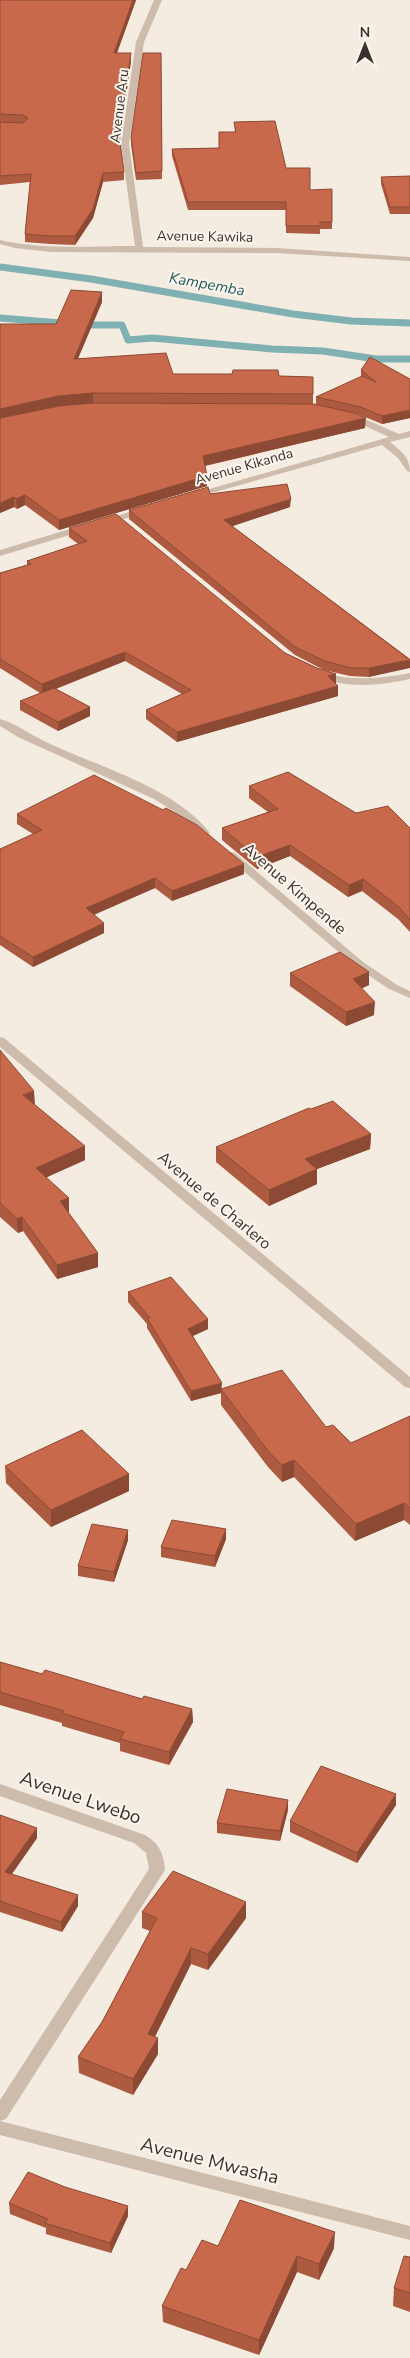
<svg xmlns="http://www.w3.org/2000/svg" width="410" height="2358" viewBox="0 0 410 2358" font-family="'Nunito Sans',sans-serif">
<style>
.lines{fill:none;stroke-linecap:round;stroke-linejoin:round}
.stream{stroke:#7fb0b2;stroke-width:7}
.minor{fill:#cdbbac;fill-rule:evenodd}
.wall{fill:#ac5a40}
.shaded-wall{fill:#8c4a34}
.building{fill:#c8694b;stroke:#8c4a34}
.labels{text-anchor:middle;stroke-width:4;stroke-linejoin:round;paint-order:stroke}
.far-street-label{font-size:14px;fill:#3b302b;stroke:#fbf5ee}
.far-water-label{font-size:15px;font-style:italic;fill:#1f5a5e;stroke:#fbf5ee}
.street-label{font-size:16px;fill:#3b302b;stroke:#fbf5ee}
.near-street-label{font-size:19px;fill:#3b302b;stroke:#fbf5ee}
</style>
<rect width="100%" height="100%" fill="#f4ebe1"/>
<g class="lines">
<path class="stream" d="M0,267L91,279L293,314L351,321L410,323
M0,318L85,325H122L128,340L152,338L272,349L323,351L376,359H410"/>
<path class="minor" d="M154,0H162L144,42L129,144L143,247L277,248L410,257V261L277,253L51,252L15,248L0,244V240C44,250 90,246 135,246L121,144L136,42Z
M351,413L399,434L410,431V437L390,442C401,451 410,457 410,472L407,471L398,458L382,445L197,497H191L189,495L389,437L348,418V414Z
M143,507L146,508V512L105,525L100,522Z
M83,525L88,528L86,530L0,556V550Z
M322,673C353,681 379,679 410,673V679C378,686 350,688 318,678L317,676Z
M0,719C16,723 32,736 48,743C99,767 174,787 210,833L205,836L201,835L175,812L154,799L18,737L0,726Z
M231,852L235,853L363,962L397,985L410,991V998L389,989L355,966L227,857L225,855L227,853Z
M0,1037L4,1038L410,1377V1388L405,1387L0,1047Z
M0,1784L145,1835C159,1843 164,1854 165,1870L6,2119L0,2121V2100L149,1869L146,1853L134,1843L0,1796Z
M0,2121L410,2226V2240L0,2135Z"/>
</g>
<path class="wall" d="M0,0H136L117,53L131,61L120,140L124,172V180L103,182L93,218L75,245L50,244L25,242V234L30,182L0,185Z
M161,53L162,179L136,180L131,144V137Z
M234,122L286,168L310,190L332,222V229H320V234L286,233V210H188L172,156V149L219,148L235,132Z
M410,176V214H390L381,184V177Z
M102,292V302L78,358L173,374L313,377V404L316,405V397L361,377V370L370,357L410,418L382,424L360,415L356,414L365,428L205,466L207,486L59,530L25,505L17,509L14,507L0,513L56,324Z
M210,494L290,507L232,526L410,659L369,677L350,676L324,670L295,655L129,519V510Z
M69,528L285,653L317,668L336,674V684L338,686V696L177,742L146,719V710L182,694L125,661L56,689L90,707V716L58,731L20,710V701L40,693L0,668V573L27,565V561L78,544L69,537Z
M249,786L356,813L410,828V932L398,919L362,891L348,897L290,856L257,869L222,840V828L268,812L249,798Z
M17,814L244,874L172,901L155,888L94,914L104,933L33,967L0,945V849L33,834L17,824Z
M369,972V985L362,988L374,1015L346,1026L290,986V973Z
M0,1050L34,1104L85,1160L47,1177L69,1212L68,1213L98,1267L57,1279L23,1231L18,1233L0,1217Z
M311,1109L371,1134L370,1149L317,1169V1184L269,1206L216,1162V1147Z
M128,1292L208,1329L193,1336L222,1389L326,1427L351,1443L410,1416V1525L404,1520L355,1541L294,1477L282,1482L268,1467L221,1405V1393L191,1401L147,1328V1324L128,1302Z
M5,1466L129,1474V1491L51,1527L6,1483Z
M226,1529V1539L215,1567L161,1557V1547Z
M128,1530V1540L114,1582L78,1576V1566Z
M0,1662L42,1674L142,1699L192,1709L193,1722L169,1765L120,1751V1743L62,1726V1723L0,1705Z
M396,1794V1805L357,1863L290,1832V1821Z
M288,1810L280,1841L217,1833V1823Z
M0,1815L37,1838L12,1874L78,1895V1906L62,1932L0,1912Z
M246,1902V1918L208,1970L191,1964L155,2037L158,2054L133,2095L79,2073L78,2057L102,2022L150,1931L142,1928V1912Z
M9,2203L128,2216L111,2253L46,2234V2228L10,2214Z
M218,2246L334,2248L319,2280L297,2272L259,2355L163,2322L162,2306L186,2270Z
M410,2257V2312L393,2306L394,2288Z"/>
<path class="shaded-wall" d="M133,0H136L114,61V53Z
M131,53V61L119,144V135Z
M103,173V182L93,218L75,245V236Z
M102,292V302L74,368V359Z
M93,393V403L0,419V409L58,396Z
M410,410V418L382,424V416Z
M366,418L365,428L203,466V456Z
M207,476V486L59,530V520Z
M25,495V505L17,509L16,499Z
M14,497V507L0,513V503Z
M291,499L290,507L224,529V520Z
M125,652V661L42,694V684Z
M410,660V668L369,677V668Z
M336,674V684L327,685L328,676Z
M338,686V696L177,742V732Z
M90,707V716L58,731V722Z
M290,845V856L257,869V857Z
M244,864V874L172,901V891Z
M155,878V888L87,918L86,908Z
M363,879L362,891L348,897L349,885Z
M104,923V933L33,967V957Z
M369,972V985L352,993L353,979Z
M375,1002L374,1015L346,1026V1012Z
M34,1091L35,1105L23,1095Z
M371,1134L370,1149L317,1169V1184L269,1206V1190L305,1159Z
M85,1146V1160L36,1182V1168Z
M69,1198V1212L60,1216V1201Z
M22,1217L23,1231L18,1233L17,1219Z
M98,1253V1267L57,1279V1265Z
M208,1319V1329L188,1338V1329Z
M222,1383L221,1393L191,1401V1391Z
M294,1460V1477L282,1482V1465Z
M129,1474V1491L51,1527V1510Z
M404,1503V1520L355,1541L356,1524Z
M226,1529V1539L215,1567V1556Z
M128,1530V1540L114,1582V1572Z
M192,1709L193,1722L169,1765V1752Z
M396,1794V1805L357,1863V1853Z
M288,1800V1810L280,1841V1831Z
M37,1828V1838L6,1882L5,1872Z
M78,1895V1906L62,1932L61,1922Z
M246,1902V1918L208,1970V1954Z
M191,1948V1964L148,2050V2034Z
M158,2038V2054L133,2095V2079Z
M128,2206V2216L111,2253L110,2243Z
M335,2232L334,2248L319,2280V2264Z
M297,2256V2272L259,2355V2340Z"/>
<path class="building" d="M0,0H133L114,53H131L119,135L124,172L103,173L93,209L75,236H50L25,234L31,174L0,176V122L23,123L28,118L23,115L0,114Z
M143,53H161L162,171L136,173L131,137Z
M275,121L286,168H310V190L332,189V222H320V226H286V202H188L172,149L219,148V132H236L234,122Z
M410,176V207H390L381,177Z
M71,290L102,292L74,359L166,353L173,374H232L233,370H278L279,376L313,377V394L93,393L58,396L0,409V324H56Z
M370,357L410,379V410L382,416L361,407L316,397L362,376L376,382L361,370Z
M93,403L314,404L354,413L366,418L203,456L207,476L59,520L25,495L16,499L14,497L0,503V418L59,406Z
M287,484L291,499L224,520L410,660L369,668H351L325,661L295,647L129,510L208,487L210,494Z
M116,514L285,653L317,668L336,674L328,676L338,686L177,732L146,710L191,690L125,652L42,684L0,659V573L31,564L27,561L87,541L69,528Z
M54,688L90,707L58,722L20,701Z
M288,772L356,813L388,806L410,828V920L399,907L363,879L349,885L290,845L257,857L222,828L278,809L249,786Z
M94,775L163,810L166,808L197,825L244,864L172,891L155,878L86,908L104,923L33,957L0,936V849L42,830L17,814Z
M340,952L369,972L353,979L375,1002L346,1012L290,973Z
M0,1050L34,1091L23,1095L85,1146L36,1168L69,1198L60,1201L98,1253L57,1265L22,1217L17,1219L0,1203Z
M333,1101L371,1134L305,1159L317,1169L269,1190L216,1147L309,1108L311,1109Z
M171,1277L208,1319L188,1329L222,1383L191,1391L147,1318H150L128,1292Z
M282,1370L326,1427L333,1425L351,1443L410,1416V1508L404,1503L356,1524L294,1460L282,1465L268,1451L221,1389Z
M82,1430L129,1474L51,1510L5,1466Z
M172,1520L226,1529L215,1556L161,1547Z
M92,1524L128,1530L114,1572L78,1566Z
M0,1662L42,1674L45,1670L142,1699L144,1696L192,1709L169,1752L120,1739L124,1732L62,1713L64,1711L0,1692Z
M321,1766L396,1794L357,1853L290,1821Z
M227,1789L288,1800L280,1831L217,1823Z
M0,1815L37,1828L5,1872L78,1895L61,1922L0,1901Z
M173,1871L246,1902L208,1954L191,1948L148,2034L158,2038L133,2079L78,2057L102,2022L157,1918L142,1912Z
M28,2172L65,2187L128,2206L110,2243L45,2223L48,2219L9,2203Z
M240,2200L335,2232L319,2264L297,2256L259,2340L162,2306L181,2268L186,2270L202,2240L218,2246Z
M404,2256L410,2257V2293L394,2288Z"/>
<g class="labels">
<g class="far-street-label">
<text transform="translate(119 106) rotate(-83)" y="5">Avenue Aru</text>
<text transform="translate(205 236) rotate(1)" y="5">Avenue Kawika</text>
<text transform="translate(244 466) rotate(-16)" y="5">Avenue Kikanda</text>
</g>
<g class="far-water-label">
<text transform="translate(207 284) rotate(10)" y="5">Kampemba</text>
</g>
<g class="street-label">
<text transform="translate(295 888) rotate(41)" y="6">Avenue Kimpende</text>
<text transform="translate(215 1200) rotate(40)" y="6">Avenue de Charlero</text>
</g>
<g class="near-street-label">
<text transform="translate(81 1797) rotate(19)" y="7">Avenue Lwebo</text>
<text transform="translate(210 2160) rotate(14)" y="7">Avenue Mwasha</text>
</g>
</g>
<g transform="translate(365 45)" stroke="#fbf5ee" stroke-width="4" paint-order="stroke">
<path d="M0-4L9 19L0 12L-9 19Z" fill="#3b302b"/>
<text y="-8" font-size="14" font-weight="bold" text-anchor="middle" fill="#3b302b">N</text>
</g>
</svg>
